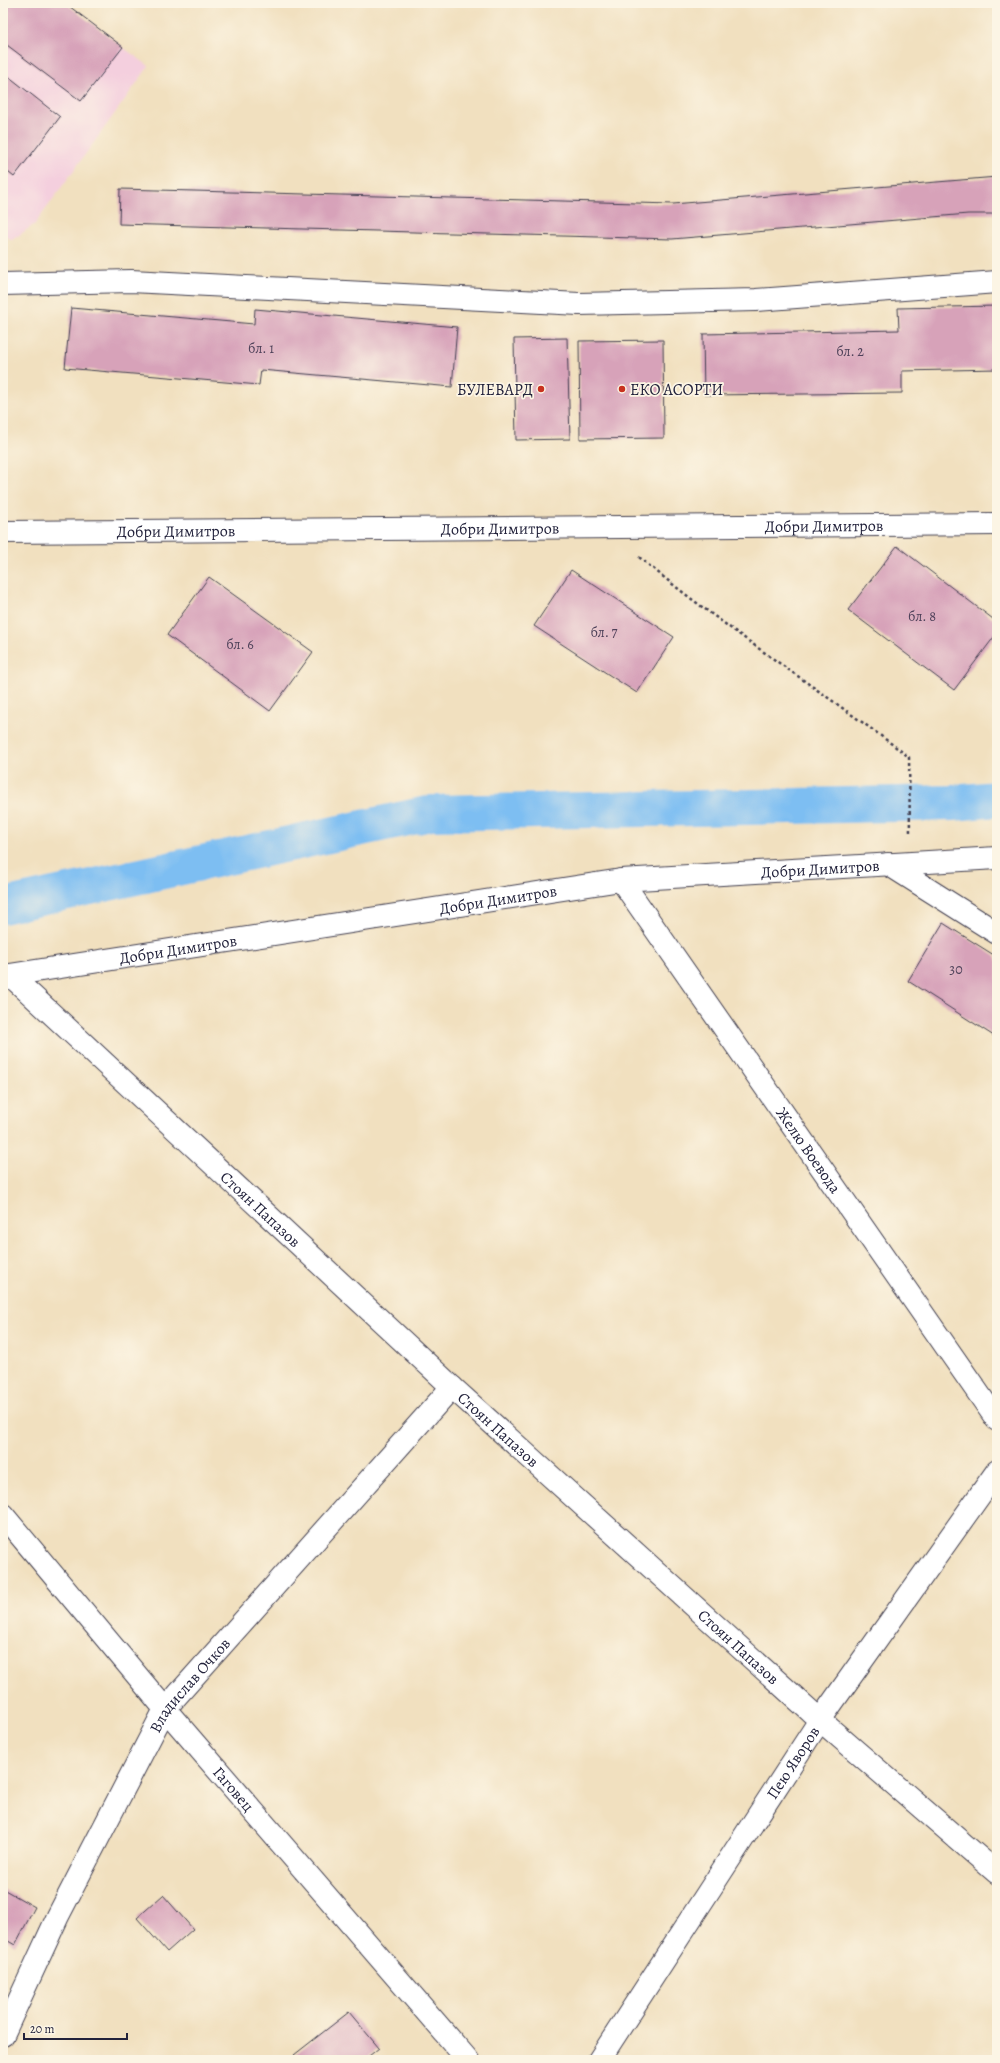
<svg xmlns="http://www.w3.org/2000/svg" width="1000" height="2063" viewBox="0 0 1000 2063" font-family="Alegreya,serif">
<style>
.built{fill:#f4cfde}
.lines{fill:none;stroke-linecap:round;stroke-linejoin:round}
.canal{stroke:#7dbef2;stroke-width:36}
.building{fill:#d7a2b9}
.minor-casing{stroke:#413e4f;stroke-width:24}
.path{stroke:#413e4f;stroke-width:2.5;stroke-dasharray:3 3;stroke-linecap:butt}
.minor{stroke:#fff;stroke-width:22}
.poi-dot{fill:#c8321e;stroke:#fcf5e5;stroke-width:1.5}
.labels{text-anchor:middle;stroke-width:3.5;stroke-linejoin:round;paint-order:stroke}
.number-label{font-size:14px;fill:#4f425a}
.poi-label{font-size:16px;fill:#22223b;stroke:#fcf5e5;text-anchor:end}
.street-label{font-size:16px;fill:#22223b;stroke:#fcf5e5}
</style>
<rect width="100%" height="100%" fill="#fcf5e5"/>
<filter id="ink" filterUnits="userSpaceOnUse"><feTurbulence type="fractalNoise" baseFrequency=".025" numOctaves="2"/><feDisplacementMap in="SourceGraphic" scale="8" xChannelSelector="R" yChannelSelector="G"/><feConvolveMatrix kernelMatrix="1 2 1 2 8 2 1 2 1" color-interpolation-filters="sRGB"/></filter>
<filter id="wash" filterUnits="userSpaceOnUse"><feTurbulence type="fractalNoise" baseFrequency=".012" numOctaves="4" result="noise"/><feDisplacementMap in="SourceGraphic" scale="16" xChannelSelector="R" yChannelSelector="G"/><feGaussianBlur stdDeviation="0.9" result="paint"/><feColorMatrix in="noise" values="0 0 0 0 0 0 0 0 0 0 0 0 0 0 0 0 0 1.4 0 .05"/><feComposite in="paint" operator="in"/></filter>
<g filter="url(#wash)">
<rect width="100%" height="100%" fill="#f1e0bf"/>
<path class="built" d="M3,3H61L149,66L35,224L12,240L3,234Z"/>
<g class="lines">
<path class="canal" d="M3,906L431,813L952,803L997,799"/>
</g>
<g id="blocks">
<path class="building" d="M3,3H65L123,47L81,101L3,42Z
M3,72L60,117L14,177L3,168Z
M997,177V214H968L672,239L119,224L120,189L673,204Z
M997,306V369L902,371V393L704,395L703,334L899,330L898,308Z
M71,308L254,324L255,309L457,327L452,387L261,370L259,385L65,368Z
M567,338L570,439L516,440L514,339Z
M663,340L664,438L580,439L579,341Z
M897,546L997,622V633L954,690L848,610Z
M571,570L674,637L637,693L534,626Z
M209,577L313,652L270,711L167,635Z
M943,923L997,957V1038L908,981Z
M3,1889L35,1907L15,1945L3,1938Z
M163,1895L193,1929L167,1952L137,1918Z
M349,2012L379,2048L364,2060H298L294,2055Z"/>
</g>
</g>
<g filter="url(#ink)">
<use href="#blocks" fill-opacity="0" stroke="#413e4f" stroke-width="1"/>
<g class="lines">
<g class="minor-casing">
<g id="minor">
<path d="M3,284L131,281L579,304L756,300L997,282"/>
<path id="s1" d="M3,532L997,524"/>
<path d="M888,864L997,933"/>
<path id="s2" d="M621,880L997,1420"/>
<path id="s3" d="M10,975L452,1387L820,1720L997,1873"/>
<path id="s4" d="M3,976L621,880L997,858"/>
<path id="s5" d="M3,1515L165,1709L468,2060"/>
<path id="s6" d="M3,2035L58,1916L165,1709L452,1387"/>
<path id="s7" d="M599,2060L820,1720L997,1471"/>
</g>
</g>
<path class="path" d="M639,557C725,629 820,689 909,757L910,834"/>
<use href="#minor" class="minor"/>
</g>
</g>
<g class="poi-dot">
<circle cx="541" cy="389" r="4"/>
<circle cx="622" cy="389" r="4"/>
</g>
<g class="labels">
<g class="number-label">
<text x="261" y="353">бл. 1</text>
<text x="850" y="356">бл. 2</text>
<text x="922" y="621">бл. 8</text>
<text x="604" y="637">бл. 7</text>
<text x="240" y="649">бл. 6</text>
<text x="956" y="974">30</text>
</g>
<g class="poi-label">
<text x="533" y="395">БУЛЕВАРД</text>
<text x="630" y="395" text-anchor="start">ЕКО АСОРТИ</text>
</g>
<g class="street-label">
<text dy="6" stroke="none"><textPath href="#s1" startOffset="821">Добри Димитров</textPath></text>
<text dy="6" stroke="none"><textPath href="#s1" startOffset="497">Добри Димитров</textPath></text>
<text dy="6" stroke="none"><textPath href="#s1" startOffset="173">Добри Димитров</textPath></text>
<text dy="6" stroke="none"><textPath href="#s4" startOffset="825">Добри Димитров</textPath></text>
<text dy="6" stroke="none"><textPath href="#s4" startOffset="501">Добри Димитров</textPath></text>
<text dy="6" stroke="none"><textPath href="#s4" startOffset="177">Добри Димитров</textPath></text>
<text dy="6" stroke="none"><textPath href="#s2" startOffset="329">Желю Воевода</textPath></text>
<text dy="6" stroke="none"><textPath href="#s3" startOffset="343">Стоян Папазов</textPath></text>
<text dy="6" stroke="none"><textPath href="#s3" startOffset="667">Стоян Папазов</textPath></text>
<text dy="6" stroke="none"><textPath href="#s3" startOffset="991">Стоян Папазов</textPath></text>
<text dy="6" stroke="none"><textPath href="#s6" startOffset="398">Владислав Очков</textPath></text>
<text dy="6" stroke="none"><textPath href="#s7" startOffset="355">Пею Яворов</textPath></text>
<text dy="6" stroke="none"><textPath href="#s5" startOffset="358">Гаговец</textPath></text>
</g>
</g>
<rect width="1000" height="2063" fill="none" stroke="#fcf5e5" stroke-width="16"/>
<path d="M24 2033v6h103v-6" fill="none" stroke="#22223b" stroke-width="2"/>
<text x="30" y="2033" font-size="12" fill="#22223b" stroke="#fcf5e5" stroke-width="3" paint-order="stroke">20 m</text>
</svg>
